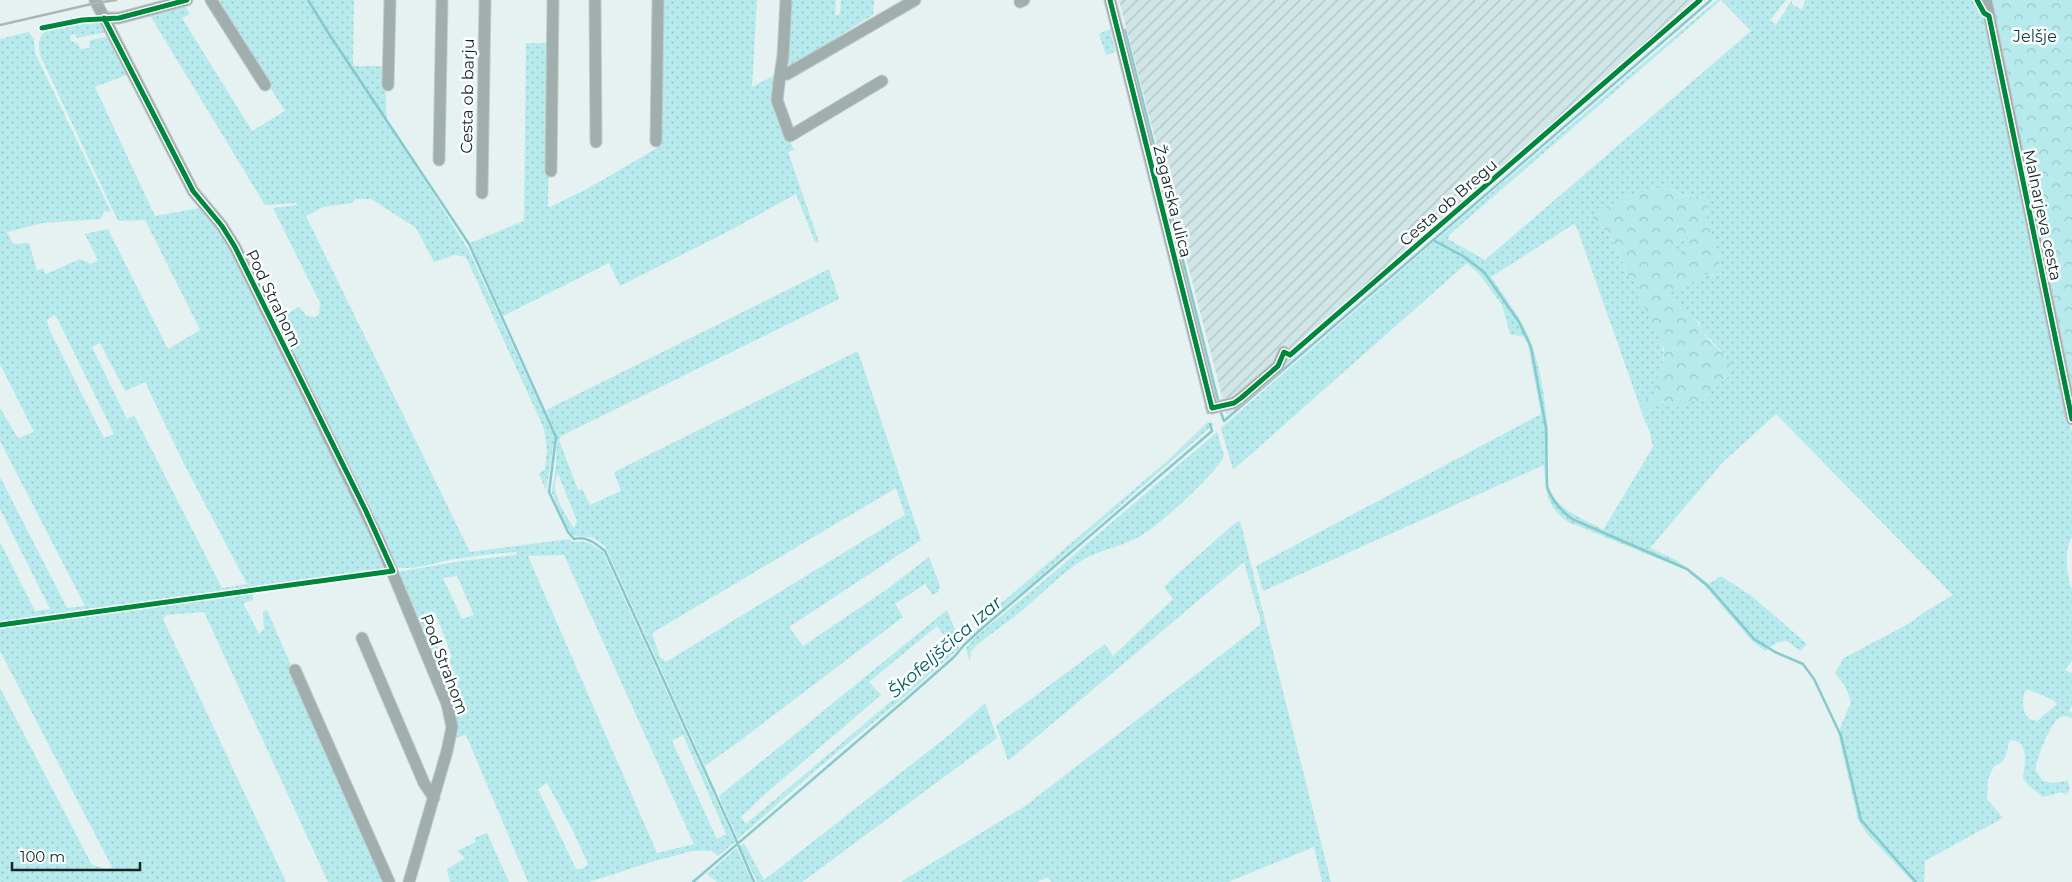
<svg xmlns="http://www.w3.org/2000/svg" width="2072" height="882" viewBox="0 0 2072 882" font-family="Montserrat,sans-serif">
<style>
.industrial{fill:url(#industrial-furrows)}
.grass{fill:url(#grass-dots);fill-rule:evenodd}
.forest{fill:url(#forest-crowns);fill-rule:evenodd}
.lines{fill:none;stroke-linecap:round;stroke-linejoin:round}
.stream{stroke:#87cacd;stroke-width:2.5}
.minor-casing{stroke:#c2cbcb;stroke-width:13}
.minor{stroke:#a1aeae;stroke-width:11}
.rail{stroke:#abb6b6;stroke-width:2.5}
.cycleway-casing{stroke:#fbffff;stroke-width:8}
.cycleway{stroke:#00873e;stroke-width:5}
.labels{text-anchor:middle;stroke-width:5;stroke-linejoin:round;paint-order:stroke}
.park-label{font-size:16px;fill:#133e40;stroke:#fbffff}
.street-label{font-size:16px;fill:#1a2222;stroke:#fbffff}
.water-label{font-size:18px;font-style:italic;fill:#01575a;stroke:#fbffff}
</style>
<defs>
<pattern id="industrial-furrows" width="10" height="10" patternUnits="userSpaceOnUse" patternTransform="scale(1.25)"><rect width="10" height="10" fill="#d0e5e6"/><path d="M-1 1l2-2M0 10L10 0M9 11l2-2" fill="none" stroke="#b2c4c5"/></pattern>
<pattern id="grass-dots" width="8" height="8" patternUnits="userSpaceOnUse" patternTransform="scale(1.25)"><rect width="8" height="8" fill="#b6eaec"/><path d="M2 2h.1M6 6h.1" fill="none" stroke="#9cc8ca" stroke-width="1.8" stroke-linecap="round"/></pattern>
<pattern id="forest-crowns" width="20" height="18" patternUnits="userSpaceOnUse" patternTransform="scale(1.25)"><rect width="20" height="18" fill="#b6eaec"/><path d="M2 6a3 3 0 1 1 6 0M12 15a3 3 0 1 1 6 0" fill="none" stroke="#9cc8ca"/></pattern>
</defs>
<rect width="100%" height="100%" fill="#e6f1f1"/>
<path class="industrial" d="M1119,0H1706L1227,415Z"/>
<path class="grass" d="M214,0H354L353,64L355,66H384L387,121L468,249L555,437L546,490L539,474L545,469L547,450L544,429L466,257L454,255L434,262L416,228L371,199H355L352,203L323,207L306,216L470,552L569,539L572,542C588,540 590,543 603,552L735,842L718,856L712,851H692L651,862L589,882H528L466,735L455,738L398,572L461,561L516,555L517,552C497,553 475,556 455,559C441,561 406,573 394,566L274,321L299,307L307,316L315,317L319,314L320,302L317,297L273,208L298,205L296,203L265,205L148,12L184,4L190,14L182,18L252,131L285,111ZM564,555L694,844L657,853L528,556ZM457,576L474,615L462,619L443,578ZM435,612L452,657L443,661L425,615ZM683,735L726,834L717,839L672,741ZM547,783L572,829L588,864L582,869H576L538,789Z
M660,0H757L752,87L777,74L783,127L794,150L788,152L819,242H815L796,194L731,230L620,286L609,263L503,316L470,243L524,221L526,43H551L548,206L550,207L587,189L659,147Z
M790,0H836L835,15L840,14L841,0H874L873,15L842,34L787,71L785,66Z
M1717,0H1786L1770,20L1776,25L1792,0V4L1802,10L1805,0H1972C1979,7 1980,16 1987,22L2072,433V537C2064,551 2066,574 2072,589V661L2065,670L2072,673V706L2069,711L2072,713V718C2068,716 2064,715 2060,717C2051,722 2038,755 2036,766V771L2043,781L2052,783L2068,781L2070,790L2066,795L2062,792L2043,797L2029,786L2023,778C2024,764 2031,741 2010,740C2005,752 2009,761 1994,766L1988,779L1987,799L2003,818L1925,861L1924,882H1913L1868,835L1858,820L1838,733L1851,702L1845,686L1835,673L1844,658L1910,623L1923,613L1953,595L1776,414L1723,462L1650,548L1676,560L1709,584L1721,576L1753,597L1807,644L1800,651L1787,641L1778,642L1765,651L1751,640L1705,586L1686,570L1568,522C1545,505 1546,491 1544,465L1263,591L1256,566L1541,414L1528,345L1524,337L1510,334L1502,305L1480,275L1467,263L1233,470L1221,428L1464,216ZM1721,0L1751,31L1485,260L1448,239L1450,234ZM1665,186C1680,195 1691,198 1708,197L1707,219L1718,254L1722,275L1702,274L1681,292H1671L1668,295L1670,300L1699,322L1700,329C1708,338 1738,363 1729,375C1726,380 1718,381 1713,385C1701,398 1696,401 1678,405C1668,406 1661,400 1652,404L1648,415L1643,417L1649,429L1653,447L1603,530C1584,518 1564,514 1551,493C1543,479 1549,448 1548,432C1546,407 1541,369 1532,346C1524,321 1506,299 1491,277L1574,224L1577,228L1638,401L1656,395C1655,381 1660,375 1663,362C1667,344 1651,320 1643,304L1638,299C1643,287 1634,280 1625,273C1626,259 1603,224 1592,217L1625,197ZM2029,690L2053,700L2057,704L2037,721L2029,719C2022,711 2022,701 2025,691Z
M98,21L101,23L106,32L77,38L75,34L70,35L71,41L78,44L80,49L89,48L90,40L108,37L129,74L95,87L155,216L200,208L223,232L387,567C377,575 368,567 355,573L0,623V542L35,611L50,609L0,509V477L67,608L85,606L0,441V408L18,438L34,432L0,364V39L29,32L34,39L35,53L111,212L104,211L101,219L43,223L7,232L13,244L29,243L37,271L42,268L46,274L80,259L91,264L98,260L85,234L108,229L168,349L200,330L145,220L119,221L117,219L41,57C37,44 38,34 51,28ZM53,316H56L114,434L104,438L49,329L47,320ZM100,343L125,391L145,382L182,460L247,584L222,588L134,415L127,419L92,347Z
M1110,29L1115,52L1106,55L1099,34Z
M1688,237C1688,246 1686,251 1680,258L1675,256L1672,247L1679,241Z
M829,269L839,299L561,436L559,440L578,490L582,489L590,505L621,491L614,472L858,351L921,540L789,627L803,646L886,590L929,557L940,586L938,592L933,595L925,584L895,604L903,617L745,737L705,766L605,546L592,537L573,536L565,524L552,493L556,465L557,438L546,410ZM558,474L577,521L574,528C565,514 548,490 558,474ZM896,488L905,515L666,662L660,657L652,633Z
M1208,422L1214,424L977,631V624L1167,461Z
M1217,432L1224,456C1216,474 1153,532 1133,540C1116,548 1096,551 1081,561C1058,576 1040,596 1019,613C1005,624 991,634 977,645L971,651L970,662L966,648L975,637L1038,586Z
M1240,521L1331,882H1322L1314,847L1228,882H1051L1048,877L1037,882H901L1025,806L1260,625V619L1244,562L1008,761L996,725L1105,644L1113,656L1173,599L1164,587L1173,578L1235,523Z
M253,593V600L243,603L259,634L264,629L263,612L267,610L385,882H328L204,612L166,615L163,619L286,882H0V688L92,865L107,869L112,867L0,651V628Z
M947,610L960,642L958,649L903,698L817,769L738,839L719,796ZM937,626L954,648L746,824L741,817L764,795L881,695L869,682Z
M985,703L997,738L802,882H757L740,846L744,843L764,880L953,732Z
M487,833L509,882H450L447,869L465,858L457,851L476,842L474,838Z
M737,848L752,882H717L707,874Z"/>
<path class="forest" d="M1990,0H2072V394Z
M1665,186C1680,196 1691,198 1708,197L1707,219L1718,254L1722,275L1702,274L1681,292H1671L1669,295L1670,300C1681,303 1698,317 1700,329C1705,335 1710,341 1716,347C1733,365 1741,371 1714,385L1707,400L1698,403L1694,400L1676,408L1663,402L1652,404L1648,415L1643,417L1638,401L1655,395L1653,391L1664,360V349L1643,304L1638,299C1643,287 1634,280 1625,273C1627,260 1603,223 1592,217L1625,197ZM1688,237C1688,245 1685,251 1680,258L1675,256L1672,247L1679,241Z"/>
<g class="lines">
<path class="stream" d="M308,0L329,34L469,244L556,437L549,492L568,532L574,539C587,536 595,543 605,551L734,835L754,882
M1125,30L1218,400
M1433,240L1463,256L1484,272L1519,322L1531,347L1546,428L1547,487C1552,500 1560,510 1572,519L1687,569L1708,586L1754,639L1775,652L1803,664L1814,679L1841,736L1861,820L1916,882
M1206,407L1208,413
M1220,410L1224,421L1711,0
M693,882L904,701L954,657L964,645L979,631L1212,431L1210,424"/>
<g class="minor-casing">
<path id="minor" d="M95,0L193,191L222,226L235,247L379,540L447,704L452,727L447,751L409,882
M211,0L265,85
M595,0L596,142
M1110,0L1212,408L1234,403L1241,398L1278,366L1284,352
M1986,0L2072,419
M1020,2L1024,0
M104,18H119L187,0
M780,75L783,56L786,0
M882,81L790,136L777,100L780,75L787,74L915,0
M388,85L390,0
M656,141L658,0
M439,160L442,0
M551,171L553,0
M482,193L485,0
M362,638L424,783L434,798
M295,670L389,882"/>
</g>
<use href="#minor" class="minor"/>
<path class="rail" d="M0,25L96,3L116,0"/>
<g class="cycleway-casing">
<path id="cycleway" d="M1110,0L1212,408L1234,403L1241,398L1278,366L1284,352L1290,355L1700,0
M1977,0L1984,13L1989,16L2072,419
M42,28L82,20L119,18L187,0
M0,625L393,571L365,509L235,247L222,226L193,191L104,18"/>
</g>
<use href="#cycleway" class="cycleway"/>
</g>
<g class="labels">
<g class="park-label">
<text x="2035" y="42">Jelšje</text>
</g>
<g class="street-label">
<text transform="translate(467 96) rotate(-89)" y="6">Cesta ob barju</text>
<text transform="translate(1173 201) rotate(76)" y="6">Žagarska ulica</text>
<text transform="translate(1448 202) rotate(-41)" y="6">Cesta ob Bregu</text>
<text transform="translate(2043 215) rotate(78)" y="6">Malnarjeva cesta</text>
<text transform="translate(274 298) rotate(64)" y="6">Pod Strahom</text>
<text transform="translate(445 664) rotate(69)" y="6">Pod Strahom</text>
</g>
<g class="water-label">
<text transform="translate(945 647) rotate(-41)" y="6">Škofeljščica Izar</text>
</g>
</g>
<path d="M12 862v8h128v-8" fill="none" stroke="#1a2222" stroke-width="2.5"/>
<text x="20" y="862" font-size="15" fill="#1a2222" stroke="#fbffff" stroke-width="4" paint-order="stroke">100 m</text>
</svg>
